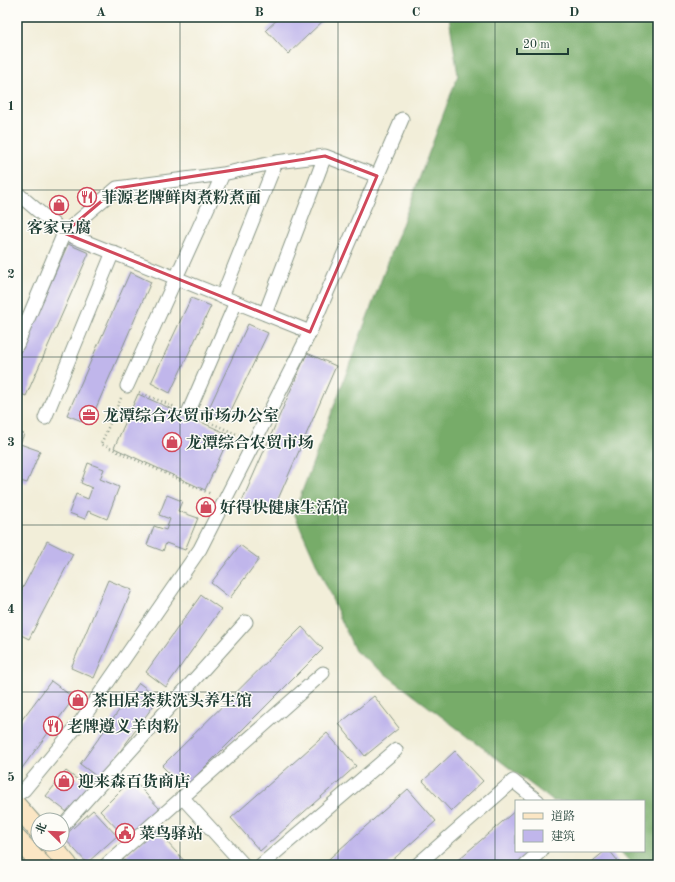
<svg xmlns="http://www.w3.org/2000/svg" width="675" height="882" viewBox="0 0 675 882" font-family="'Old Standard TT','Noto Serif SC',serif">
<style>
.forest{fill:#77ac69;stroke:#4b744e}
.building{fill:#c0b6eb}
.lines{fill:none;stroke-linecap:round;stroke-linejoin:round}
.street-casing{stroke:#889686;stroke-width:15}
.secondary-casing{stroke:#889686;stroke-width:21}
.path{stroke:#889686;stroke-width:2.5;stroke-dasharray:1 3;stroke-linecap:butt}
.street{stroke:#fff;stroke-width:13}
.secondary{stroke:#fbe6c4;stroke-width:19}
.marked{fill:none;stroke:#d1495b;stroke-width:3;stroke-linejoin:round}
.grid{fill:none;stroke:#1f3d34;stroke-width:1;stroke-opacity:0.55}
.labels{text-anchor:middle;stroke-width:3;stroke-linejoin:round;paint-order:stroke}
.poi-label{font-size:16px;font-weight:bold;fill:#1f3d34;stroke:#fdfcf7;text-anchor:start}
.neatline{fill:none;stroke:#1f3d34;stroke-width:1.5}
.grid-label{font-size:13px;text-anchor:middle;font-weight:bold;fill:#1f3d34}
</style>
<rect width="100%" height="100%" fill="#fdfcf7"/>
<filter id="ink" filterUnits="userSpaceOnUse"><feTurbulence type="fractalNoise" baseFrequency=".025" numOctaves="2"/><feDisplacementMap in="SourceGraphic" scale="8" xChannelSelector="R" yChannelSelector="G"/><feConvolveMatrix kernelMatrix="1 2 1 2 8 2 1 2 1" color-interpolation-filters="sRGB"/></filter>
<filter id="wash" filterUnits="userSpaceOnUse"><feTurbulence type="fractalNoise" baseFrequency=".012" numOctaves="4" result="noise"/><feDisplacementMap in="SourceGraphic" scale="16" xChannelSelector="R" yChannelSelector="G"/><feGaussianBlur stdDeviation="0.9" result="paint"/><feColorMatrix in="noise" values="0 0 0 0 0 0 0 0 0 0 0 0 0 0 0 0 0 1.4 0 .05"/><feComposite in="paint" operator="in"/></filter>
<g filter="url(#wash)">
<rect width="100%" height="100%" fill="#f2eed9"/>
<path class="forest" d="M449,17H658V865H633L620,851H644V801H553L355,651L294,513L458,75Z"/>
<g id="blocks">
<path class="building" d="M280,17H327L288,54L266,30Z
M68,244L89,253L26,396L17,392V359Z
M130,272L151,282L89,424L67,415Z
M191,298L211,306L170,393L151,383Z
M248,324L268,333L227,419L208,410Z
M307,353L336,366L272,513L242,501Z
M138,394L230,435L205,490L114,448Z
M17,431L24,434L20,444L40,451L27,483L17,480Z
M88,463L104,469L100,479L119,487L107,519L88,511L85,519L69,513L76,494L88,499L92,488L81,483Z
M167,495L182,501L178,511L198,518L185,550L166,543L163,551L147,545L154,526L166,530L170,519L159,515Z
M47,541L73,554L29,639L17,633V599Z
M240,545L259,559L230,598L211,583Z
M108,580L132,590L94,678L71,668Z
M201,595L221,609L166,687L146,672Z
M302,627L323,649L184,788L162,766Z
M51,681L74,698L17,775V726Z
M139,683L159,698L100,779L80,764Z
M374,696L399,728L365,756L339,724Z
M327,733L356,766L260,851L231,818Z
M455,751L483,781L451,811L423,781Z
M66,771L90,789L71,815L46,796Z
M132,779L160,809L128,840L100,811Z
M408,789L436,821L387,865H322Z
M93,810L117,836L87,863L63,837Z
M516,810V851H533L516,865H452Z
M155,829L188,865H129L123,859Z
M605,851H610L621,865H588Z"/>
</g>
</g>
<g filter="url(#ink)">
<use href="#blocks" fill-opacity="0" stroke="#889686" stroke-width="1"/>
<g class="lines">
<g class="street-casing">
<path id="street" d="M17,193L64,233L310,332
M222,297L276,162
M265,314L325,156
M17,345L64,233L117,188L223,174L276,162L325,156L377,176
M127,386L223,174
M188,413L236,302
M45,418L113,252
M17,795L24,790L81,721L200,549L310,332L402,119
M182,797L244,865
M62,827L246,622
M106,865L323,673
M261,865L396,750
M417,865L513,781L538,801
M525,865L541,851"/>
</g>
<g class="secondary-casing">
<path id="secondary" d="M17,806L38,830
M17,839L42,865
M50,844L68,865"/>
</g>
<path class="path" d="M139,392L175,407
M121,398L101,444L211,494
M202,419L241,436"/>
<use href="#street" class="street"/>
<use href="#secondary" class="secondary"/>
</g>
</g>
<path class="marked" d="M325,156L377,176L310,332L64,233L117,188Z"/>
<path class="grid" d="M180,17V865M338,17V865M495,17V865M17,190H658M17,357H658M17,525H658M17,692H658"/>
<defs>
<g id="restaurant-ring" transform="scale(1)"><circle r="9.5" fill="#fdfcf7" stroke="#d1495b" stroke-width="1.5"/><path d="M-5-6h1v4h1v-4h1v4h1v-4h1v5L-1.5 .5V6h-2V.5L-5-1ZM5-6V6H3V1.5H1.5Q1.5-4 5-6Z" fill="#d1495b"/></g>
<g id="shop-ring" transform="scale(1)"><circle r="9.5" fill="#fdfcf7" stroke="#d1495b" stroke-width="1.5"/><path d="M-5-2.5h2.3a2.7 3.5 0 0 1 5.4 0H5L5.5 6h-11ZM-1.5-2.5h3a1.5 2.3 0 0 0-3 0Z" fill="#d1495b"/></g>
<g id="office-ring" transform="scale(1)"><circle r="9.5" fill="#fdfcf7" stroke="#d1495b" stroke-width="1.5"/><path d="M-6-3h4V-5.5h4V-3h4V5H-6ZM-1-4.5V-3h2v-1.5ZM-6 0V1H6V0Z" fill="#d1495b"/></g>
<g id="civic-ring" transform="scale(1)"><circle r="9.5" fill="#fdfcf7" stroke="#d1495b" stroke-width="1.5"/><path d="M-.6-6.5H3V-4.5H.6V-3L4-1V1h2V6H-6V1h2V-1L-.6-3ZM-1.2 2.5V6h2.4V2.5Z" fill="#d1495b"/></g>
</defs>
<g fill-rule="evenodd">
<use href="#restaurant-ring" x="87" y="197"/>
<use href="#shop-ring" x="59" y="205"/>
<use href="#office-ring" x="89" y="415"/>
<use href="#shop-ring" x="172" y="442"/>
<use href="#shop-ring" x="206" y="507"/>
<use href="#shop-ring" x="78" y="700"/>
<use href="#restaurant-ring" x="53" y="726"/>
<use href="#shop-ring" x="64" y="781"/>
<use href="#civic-ring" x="125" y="833"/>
</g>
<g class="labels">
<g class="poi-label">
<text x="101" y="203">菲源老牌鲜肉煮粉煮面</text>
<text x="59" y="233" text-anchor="middle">客家豆腐</text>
<text x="103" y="421">龙潭综合农贸市场办公室</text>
<text x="186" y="448">龙潭综合农贸市场</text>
<text x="220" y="513">好得快健康生活馆</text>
<text x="92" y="706">茶田居茶麸洗头养生馆</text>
<text x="67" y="732">老牌遵义羊肉粉</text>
<text x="78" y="787">迎来森百货商店</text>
<text x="139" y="839">菜鸟驿站</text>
</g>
</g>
<rect width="675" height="882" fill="none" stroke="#fdfcf7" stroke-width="44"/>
<rect x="515" y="800" width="130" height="52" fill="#fdfcf7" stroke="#a4b0a9"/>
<rect x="523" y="813" width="20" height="6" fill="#fbe6c4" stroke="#a4b0a9"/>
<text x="551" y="820" font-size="12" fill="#1f3d34">道路</text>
<rect x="523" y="830" width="20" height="12" fill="#c0b6eb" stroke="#a4b0a9"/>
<text x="551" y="840" font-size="12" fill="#1f3d34">建筑</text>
<g transform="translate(50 832) rotate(293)"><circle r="19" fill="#fdfcf7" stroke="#a4b0a9"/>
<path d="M0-3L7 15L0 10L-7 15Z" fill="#d1495b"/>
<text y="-6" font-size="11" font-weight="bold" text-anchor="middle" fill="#1f3d34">北</text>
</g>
<path d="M517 48v6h51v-6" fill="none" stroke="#1f3d34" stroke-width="2"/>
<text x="523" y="48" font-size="12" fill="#1f3d34" stroke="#fdfcf7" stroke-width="3" paint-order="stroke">20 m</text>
<rect x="22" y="22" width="631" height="838" class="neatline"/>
<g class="grid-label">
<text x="101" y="16">A</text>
<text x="259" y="16">B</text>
<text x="416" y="16">C</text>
<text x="574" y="16">D</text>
<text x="11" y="110">1</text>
<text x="11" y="278">2</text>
<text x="11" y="446">3</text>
<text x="11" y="613">4</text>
<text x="11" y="781">5</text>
</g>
</svg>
